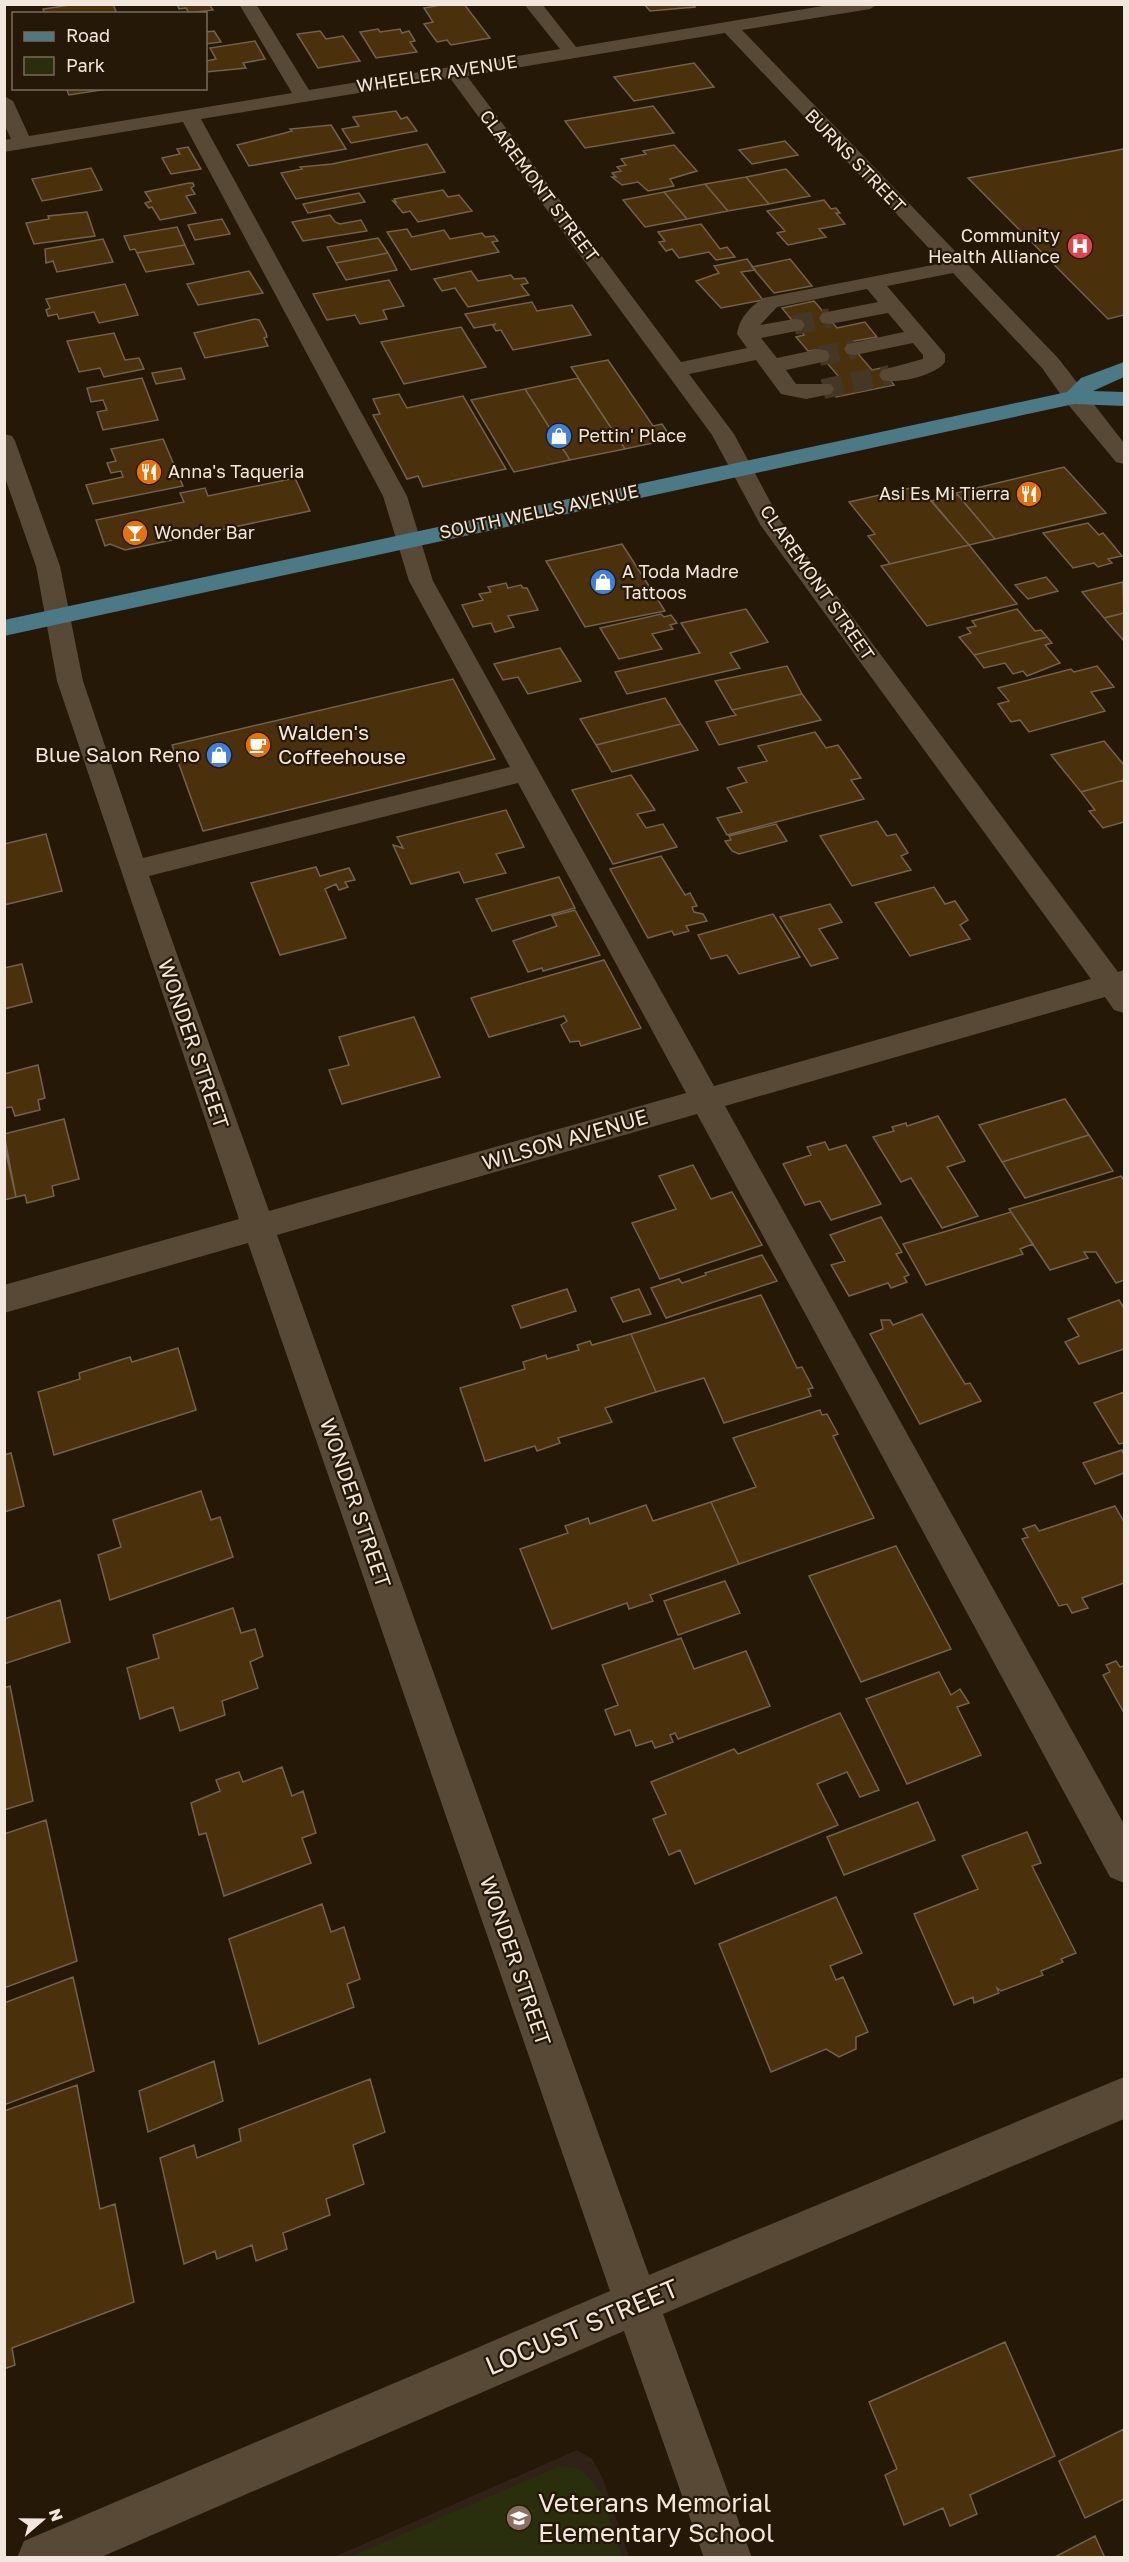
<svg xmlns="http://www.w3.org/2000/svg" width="1129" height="2562" viewBox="0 0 1129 2562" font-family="'Golos Text',sans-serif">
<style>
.education{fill:#312217}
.green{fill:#292f0c}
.building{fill:#4b310b;stroke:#71614d;stroke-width:1.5}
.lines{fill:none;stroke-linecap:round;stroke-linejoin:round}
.minor-tunnel{stroke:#443726;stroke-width:20;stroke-dasharray:20 10;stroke-linecap:butt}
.minor{fill:#584936;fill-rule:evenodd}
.major{fill:#4b7985;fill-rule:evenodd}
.labels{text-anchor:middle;stroke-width:4.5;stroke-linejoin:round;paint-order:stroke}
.far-street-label{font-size:18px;fill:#f1e7dc;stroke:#251806}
.far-poi-label{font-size:18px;fill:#f1e7dc;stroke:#251806;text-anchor:start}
.poi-label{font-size:21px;fill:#f1e7dc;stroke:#251806;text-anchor:start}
.street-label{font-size:21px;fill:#f1e7dc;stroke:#251806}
.near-street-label{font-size:26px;fill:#f1e7dc;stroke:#251806}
.near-poi-label{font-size:26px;fill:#f1e7dc;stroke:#251806;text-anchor:start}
</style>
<rect width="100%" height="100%" fill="#251806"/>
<path class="education" d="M577,2450L592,2459L603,2479L629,2557L332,2558Z"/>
<path class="green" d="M560,2466L582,2470L601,2493L622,2557H350Z"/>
<path class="building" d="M77,4H113L117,14H45L43,9Z
M177,4H209L213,10L189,13L186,8L179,9Z
M447,4H464L490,38L451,45L447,40L437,42L424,24L433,22L424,8Z
M644,4H694L695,7L650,11Z
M378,29L380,32L400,29L402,33L409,31L415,41L410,42L417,52L376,58L360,32Z
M214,31L221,42L206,44V32Z
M320,31L326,39L343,36L360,61L318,68L297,34Z
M255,41L265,59L243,63L246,68L206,72V61L216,59L210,48Z
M694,63L714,87L634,101L614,77Z
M66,88H114L69,95Z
M653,106L674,133L585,148L565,121Z
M396,111L401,119L407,117L417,131L351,143L342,129L359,126L353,117Z
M331,125L346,149L249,166L237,145L285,133L292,131L290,129Z
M785,141L798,155L752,164L739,150Z
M427,144L445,172L296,199L281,173L302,169L300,167L332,164Z
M674,145L697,171L670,179L674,186L648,191L638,182L622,185L612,177H616L612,173L621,171L617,167L626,165L621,159L646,154L643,151Z
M188,147L201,169L171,174L162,158L180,154L177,149Z
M1124,149V315L1108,319L968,178Z
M91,168L102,190L42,201L32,179Z
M786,169L810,196L769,204L746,177Z
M746,177L769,204L728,211L705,184Z
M189,183H193L194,186L191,188L195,194L186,196L196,213L160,220L152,207L149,208L145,203L151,201L145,192Z
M705,184L728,211L687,219L664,192Z
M443,190L448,197L459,195L472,211L418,222L410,211L403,213L393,201L396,202L394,199Z
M664,192L687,219L645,227L623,200Z
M359,193L365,202L308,213L303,204Z
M824,200L831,209L836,208L840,213H836L845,224L819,229L826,237L788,245L777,233L785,231L767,211Z
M87,212L95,236L34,244L26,223L49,219L48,216Z
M330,215L335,222L340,224L361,220L367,231L303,241L292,222Z
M222,219L230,234L195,240L188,225Z
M701,224L720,249L727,247L735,257L716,260L709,252L679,258L672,249L666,251L659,242L665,241L658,232Z
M177,227L185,245L137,253L135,249L130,250L124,236Z
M407,229L412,237L444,230L450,239L482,233L485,237L494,236L498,241L492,242L499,252L411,270L387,232Z
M378,238L388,253L336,263L327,247Z
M103,239L113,262L57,272L53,261L46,263L45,249Z
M185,245L194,264L146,272L137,253Z
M388,253L397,270L346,280L336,263Z
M747,259L755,270L741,272L763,300L721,308L696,281L719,273L714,266Z
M790,259L812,286L774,293L752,267Z
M249,271L263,293L198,305L187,284Z
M471,271L478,281L511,275L514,279L525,278L528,283L521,285L529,295L468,307L455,288L442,291L434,279Z
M389,280L404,306L383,310L387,319L360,324L355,315L327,320L313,294Z
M125,284L138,315L99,323L94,312L59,319L57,314L48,316L46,310L50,308L46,299Z
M814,301L837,328L865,322L877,337L848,342L872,370L881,368L894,385L836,397L822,381L839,377L816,350L808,351L796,337L804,335L782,308Z
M532,302L537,311L572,305L591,335L513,350L501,330L496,331L493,326L496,324L474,328L465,314Z
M255,319L259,320L266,333L267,337L264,338L268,346L205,358L194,333Z
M461,327L486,367L404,384L381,342Z
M114,333L125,360L139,358L144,369L104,377L100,368L79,372L67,341Z
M608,360L653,426L662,424L672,439L625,449L571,367Z
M181,368L185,379L156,384L152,373Z
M142,378L158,420L103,430L97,412L107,410L103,400L91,402L87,388Z
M578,378L625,449L570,460L525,389Z
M525,389L570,460L514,472L471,400Z
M399,394L407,408L463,396L506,469L423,487L418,476L407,479L373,415L380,414L373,399Z
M163,439L183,486L93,504L86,485L123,477L121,471L111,473L107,463L116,461L111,449Z
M1064,467L1106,513L995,539L956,493Z
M295,478L310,511L125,550L110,544L105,546L96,520L184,502L180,493L205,488L208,496Z
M919,486L969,545L890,564L868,536L875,534L849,502Z
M958,495L995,539L969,545L931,501Z
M1088,523L1099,535L1103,533L1122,556L1108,559L1112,563L1098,567L1094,563L1073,568L1043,533Z
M622,544L665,611L585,627L546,561Z
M969,545L1017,604L927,626L881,566Z
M1046,577L1058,591L1028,599L1015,585Z
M1123,582L1124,613L1104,618L1082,592Z
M506,583L508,588L521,585L523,588H527L538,610L508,616L514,627L495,632L491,623L473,627L462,605L483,600L479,594L491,592L488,587Z
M746,609L768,642L730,653L740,668L627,694L615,672L700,653L681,623Z
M1017,609L1035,631L1041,630L1047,637L974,655L959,637L971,633L967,628L976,626L972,621Z
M1124,613V641L1104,618Z
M661,614L664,617L671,615L677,623L670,625L673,629L652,634L662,649L619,659L600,628Z
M1047,637L1052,643L1045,645L1060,663L1027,676L1023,671L1013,674L1005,663L984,668L974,655Z
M560,648L581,681L528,694L518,677L503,680L494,664Z
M787,666L802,694L732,710L715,681Z
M1097,666L1114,687L1091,692L1105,711L1029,732L1020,720L1011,722L998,704L1009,701L998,688L1071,669L1074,672Z
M453,679L495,759L203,831L172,745Z
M802,694L821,720L719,745L706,722L736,715L732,710Z
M665,698L681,724L596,745L580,719Z
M681,724L698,750L612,772L596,745Z
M815,732L826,748L838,745L861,778L851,780L864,799L727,835L717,818L742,812L727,788L747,782L738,768L767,761L758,746Z
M1104,741L1124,765V780L1081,792L1051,755Z
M631,775L655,810L637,814L646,828L663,824L677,847L613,864L572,790Z
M1124,780V822L1103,828L1089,811L1095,810L1081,792Z
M506,810L524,847L496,854L506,873L464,883L459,872L411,884L393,845L403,848L397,837Z
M877,821L887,836L896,834L908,853L901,856L911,870L852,886L820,836Z
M776,824L787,841L739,854L732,851L725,841L731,840L729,836Z
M46,834L62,891L4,905V844Z
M661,856L685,895L690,893L697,906L692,907L694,912L703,914L707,921L686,926L689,931L674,935L672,931L648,938L610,869Z
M316,867L320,876L349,868L355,880L345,882L348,887L339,890L336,884L325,889L346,938L280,955L251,883Z
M559,877L575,908L492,931L476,899Z
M934,887L945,904L955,901L968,920L960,925L970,939L910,956L875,903Z
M830,904L842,922L819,929L838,958L811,966L780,917Z
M575,910L600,955L543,971L542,968L528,972L513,941L557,926L552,916Z
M773,914L800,957L739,974L727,955L711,959L698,935Z
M604,960L641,1028L581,1046L579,1041L570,1042L561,1025L567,1021L564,1016L489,1037L471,998Z
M22,964L32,1002L4,1009V968Z
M414,1017L440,1077L342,1104L329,1070L349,1065L339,1037Z
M38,1065L45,1098L38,1100L40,1110L15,1116L12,1107L4,1108V1074Z
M1065,1099L1089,1135L1002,1162L979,1125Z
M938,1116L965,1161L947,1167L978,1216L942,1228L911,1178L901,1182L873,1137L894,1131L892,1127L906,1123L907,1126Z
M64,1119L79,1179L52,1186L54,1196L27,1203L25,1195L16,1197L4,1134Z
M1089,1135L1113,1171L1025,1198L1002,1162Z
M825,1142L829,1150L846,1145L881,1204L831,1220L820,1201L805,1205L783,1164L811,1155L807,1147Z
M4,1144L16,1197L4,1200Z
M693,1165L711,1199L732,1192L762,1245L660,1279L632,1223L676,1209L659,1176Z
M1121,1176L1124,1180V1280L1116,1283L1096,1252H1084L1088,1258L1050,1270L1009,1209Z
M1011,1212L1033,1244L1020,1249L1023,1254L926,1285L903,1244Z
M881,1217L902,1252L896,1254L909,1275L904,1277L907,1282L891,1288L888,1283L849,1296L831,1265L845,1261L830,1235Z
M762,1255L777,1281L666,1318L651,1288L679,1279L682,1283L706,1275L705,1273Z
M567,1289L576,1311L521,1328L512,1306Z
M639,1289L651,1314L623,1322L611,1298Z
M761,1295L797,1368L802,1367L813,1388L808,1389L811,1396L724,1423L704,1378L656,1392L631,1334Z
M1119,1300L1124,1308V1349L1079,1364L1065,1342L1079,1336L1068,1319Z
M922,1314L965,1384L970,1383L981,1401L920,1424L870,1334L883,1329L881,1320H890L893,1325Z
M631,1334L656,1392L605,1408L612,1422L558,1438L560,1443L537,1451L535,1446L485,1461L460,1388L525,1369L523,1362L546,1355L547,1359L579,1350L577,1345L590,1341L592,1345Z
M178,1348L196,1410L54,1455L38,1392L80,1379L79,1373L130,1357L132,1362Z
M1124,1392V1443L1119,1444L1094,1403Z
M820,1410L822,1415L827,1414L838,1434L833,1436L874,1518L739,1564L711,1502L756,1487L733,1438Z
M1122,1450L1124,1455V1473L1095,1484L1083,1463Z
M11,1453L24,1506L4,1512V1455Z
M201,1491L211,1520L220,1517L233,1557L110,1600L98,1555L121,1547L113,1520Z
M711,1502L739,1564L650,1595L653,1601L629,1609L627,1603L552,1629L520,1549L568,1533L565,1526L588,1518L590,1524L646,1505L653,1521Z
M1115,1506L1124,1522V1583L1082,1598L1088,1608L1072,1613L1067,1604L1059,1606L1022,1539L1028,1537L1023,1529L1035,1525L1039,1531Z
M896,1546L951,1649L861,1682L809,1576Z
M725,1581L740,1613L678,1635L664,1601Z
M60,1600L70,1642L4,1664V1619Z
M233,1608L241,1633L255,1629L263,1656L250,1662L258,1688L222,1701L225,1715L180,1731L173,1707L140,1719L127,1668L159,1658L153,1635Z
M681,1638L694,1669L746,1651L770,1706L678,1739L675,1733L670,1735L673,1742L655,1748L652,1741L636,1746L630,1730L615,1735L605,1710L618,1705L602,1665Z
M1116,1661L1120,1667L1124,1666V1713L1103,1675L1110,1672L1106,1665Z
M939,1672L951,1695L960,1689L969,1703L957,1707L981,1755L907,1784L866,1699Z
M10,1686L33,1801L4,1810V1688Z
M840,1713L879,1790L860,1797L847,1772L817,1784L838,1825L695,1884L680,1850L669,1855L653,1819L666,1814L651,1782L734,1749L738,1754Z
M282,1767L292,1796L303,1791L316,1833L302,1838L311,1863L224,1896L206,1833L199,1835L191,1803L220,1791L216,1780L239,1772L243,1782Z
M918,1802L935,1840L844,1875L827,1837Z
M46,1820L77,1961L4,1988V1834Z
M1027,1832L1041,1863L1032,1866L1076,1953L1061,1959L1063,1962L1041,1971L1043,1975L1001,1991L997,1988L999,1993L974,2003L973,1997L954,2005L914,1914L978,1889L962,1856Z
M836,1897L862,1953L830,1966L836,1980L843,1977L868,2032L856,2037V2049L839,2057L826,2049L771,2072L719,1944Z
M322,1904L331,1932L344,1927L360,1979L347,1984L354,2007L259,2044L229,1939Z
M73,1977L94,2071L4,2105V2003Z
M214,2061L223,2101L148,2132L139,2091Z
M370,2079L385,2132L353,2145L364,2184L326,2199L330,2215L283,2233L287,2249L256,2261L252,2245L217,2259L215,2251L184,2264L160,2158L194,2145L197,2158L241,2141L239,2129Z
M77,2085L100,2209L115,2204L134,2302L12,2348L15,2365L4,2369V2111Z
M1005,2342L1055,2456L970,2495L977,2514L950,2526L943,2508L904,2525L885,2475L897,2469L869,2402Z
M1124,2429V2499L1085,2518L1059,2461Z
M1095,2536L1105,2558H1053Z"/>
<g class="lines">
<path class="minor-tunnel" d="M794,325L830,318
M819,356L855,349
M823,389L890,375"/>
<path class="minor" d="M239,4H256L309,90L560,49L524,4H542L576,47L835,4H878L870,9L742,30L1058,358L1124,443V464L1116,462L1066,402L1042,368L953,273L887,286L945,354V362C935,376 898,384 882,380L879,375L882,370L923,359V355L913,343L855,355L847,354L844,349L847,344L904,332L888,313L830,324L822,323L819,318L822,313L878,302L867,289L777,307L760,325L794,319L802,320L805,325L802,330L761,338L777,358L819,349L827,351L830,356L827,361L786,370L796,384H831L834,389L831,394L806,399L781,394L756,360L689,374L734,434L780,520L1118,972L1124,970V1013L1114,1010L1105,997L725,1106L1124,1824V1883L1110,1877L697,1114L277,1235L649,2275L1124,2077V2119L663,2314L752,2558H704L624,2331L99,2558H17L24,2541L610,2291L248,1243L4,1313V1285L239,1219L57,681L36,566L4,475V434L12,436L15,441L60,566L83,681L143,858L510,767L409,581L383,496L183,122L4,152V140L11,139L4,124V96L13,101L29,136L292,93ZM725,33L943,263L763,298C750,307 739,318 737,334L747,348L681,362L467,76ZM450,78L712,435L761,526L1091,979L714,1086L433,581L407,496L201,119ZM518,783L686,1093L269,1211L149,876Z"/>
<path class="major" d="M1124,362V377L1093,391L1124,392V406L1074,404L4,636V620L1067,392L1081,378Z"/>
</g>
<defs>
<g id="hospital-disc" transform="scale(1.35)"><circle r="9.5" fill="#e0444e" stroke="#251806"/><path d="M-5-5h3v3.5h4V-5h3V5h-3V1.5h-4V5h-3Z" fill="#fff"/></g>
<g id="shop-disc" transform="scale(1.35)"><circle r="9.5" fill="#3f7fe0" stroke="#251806"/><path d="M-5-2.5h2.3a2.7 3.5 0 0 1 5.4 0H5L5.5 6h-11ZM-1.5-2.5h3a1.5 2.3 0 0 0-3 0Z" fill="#fff"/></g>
<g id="restaurant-disc" transform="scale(1.35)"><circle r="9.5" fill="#e8710a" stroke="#251806"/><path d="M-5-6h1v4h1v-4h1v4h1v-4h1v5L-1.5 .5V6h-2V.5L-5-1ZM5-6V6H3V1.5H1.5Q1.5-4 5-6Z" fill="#fff"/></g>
<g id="bar-disc" transform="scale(1.35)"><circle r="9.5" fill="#e8710a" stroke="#251806"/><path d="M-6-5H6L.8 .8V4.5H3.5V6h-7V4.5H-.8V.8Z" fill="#fff"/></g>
<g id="cafe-disc" transform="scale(1.35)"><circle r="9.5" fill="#e8710a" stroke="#251806"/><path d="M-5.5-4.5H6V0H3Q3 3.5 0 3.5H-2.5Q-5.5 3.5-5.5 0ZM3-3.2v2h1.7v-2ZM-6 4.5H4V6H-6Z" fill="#fff"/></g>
<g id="school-disc" transform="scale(1.35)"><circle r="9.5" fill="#8d6e63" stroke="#251806"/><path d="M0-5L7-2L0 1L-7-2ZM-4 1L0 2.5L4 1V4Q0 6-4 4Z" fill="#fff"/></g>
</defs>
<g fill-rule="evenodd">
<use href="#hospital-disc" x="1080" y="246"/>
<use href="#shop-disc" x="559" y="436"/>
<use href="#restaurant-disc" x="149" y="472"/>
<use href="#restaurant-disc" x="1029" y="494"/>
<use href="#bar-disc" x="135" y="533"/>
<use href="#shop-disc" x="603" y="582"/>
<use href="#cafe-disc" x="258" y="745"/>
<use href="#shop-disc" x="219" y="755"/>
<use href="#school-disc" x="519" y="2518"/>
</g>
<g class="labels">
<g class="far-street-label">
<text transform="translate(437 74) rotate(-9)" y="6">WHEELER AVENUE</text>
<text transform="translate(855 161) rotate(46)" y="6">BURNS STREET</text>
<text transform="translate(539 186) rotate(53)" y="6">CLAREMONT STREET</text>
<text transform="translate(539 512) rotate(-12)" y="6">SOUTH WELLS AVENUE</text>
<text transform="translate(817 583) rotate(55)" y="6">CLAREMONT STREET</text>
</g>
<g class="far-poi-label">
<text x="1060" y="242" text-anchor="end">Community<tspan x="1060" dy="21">Health Alliance</tspan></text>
<text x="578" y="442">Pettin' Place</text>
<text x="168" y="478">Anna's Taqueria</text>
<text x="1010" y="500" text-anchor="end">Asi Es Mi Tierra</text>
<text x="154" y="539">Wonder Bar</text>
<text x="622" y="578">A Toda Madre<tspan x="622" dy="21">Tattoos</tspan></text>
</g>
<g class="poi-label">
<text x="278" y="740">Walden's<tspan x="278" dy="24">Coffeehouse</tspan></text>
<text x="200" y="762" text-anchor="end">Blue Salon Reno</text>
</g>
<g class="street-label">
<text transform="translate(193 1044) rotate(71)" y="7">WONDER STREET</text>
<text transform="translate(565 1140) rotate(-16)" y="7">WILSON AVENUE</text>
<text transform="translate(355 1503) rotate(71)" y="7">WONDER STREET</text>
<text transform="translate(515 1961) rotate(71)" y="7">WONDER STREET</text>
</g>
<g class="near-street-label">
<text transform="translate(582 2327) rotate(-23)" y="9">LOCUST STREET</text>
</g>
<g class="near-poi-label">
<text x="538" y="2512">Veterans Memorial<tspan x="538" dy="30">Elementary School</tspan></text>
</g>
</g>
<rect width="1129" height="2562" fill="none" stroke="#f1e7dc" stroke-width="12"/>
<rect x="12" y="12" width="195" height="78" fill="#251806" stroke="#776b5c" stroke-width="1.5"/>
<rect x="24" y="32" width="30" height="9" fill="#4b7985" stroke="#776b5c" stroke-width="1.5"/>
<text x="66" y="42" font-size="18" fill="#f1e7dc">Road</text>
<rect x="24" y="57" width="30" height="18" fill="#292f0c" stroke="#776b5c" stroke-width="1.5"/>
<text x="66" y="72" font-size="18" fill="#f1e7dc">Park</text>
<g transform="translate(42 2520) rotate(70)" stroke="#251806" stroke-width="4.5" paint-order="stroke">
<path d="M0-4.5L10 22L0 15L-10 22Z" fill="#f1e7dc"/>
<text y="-9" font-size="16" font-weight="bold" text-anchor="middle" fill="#f1e7dc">N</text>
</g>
</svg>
